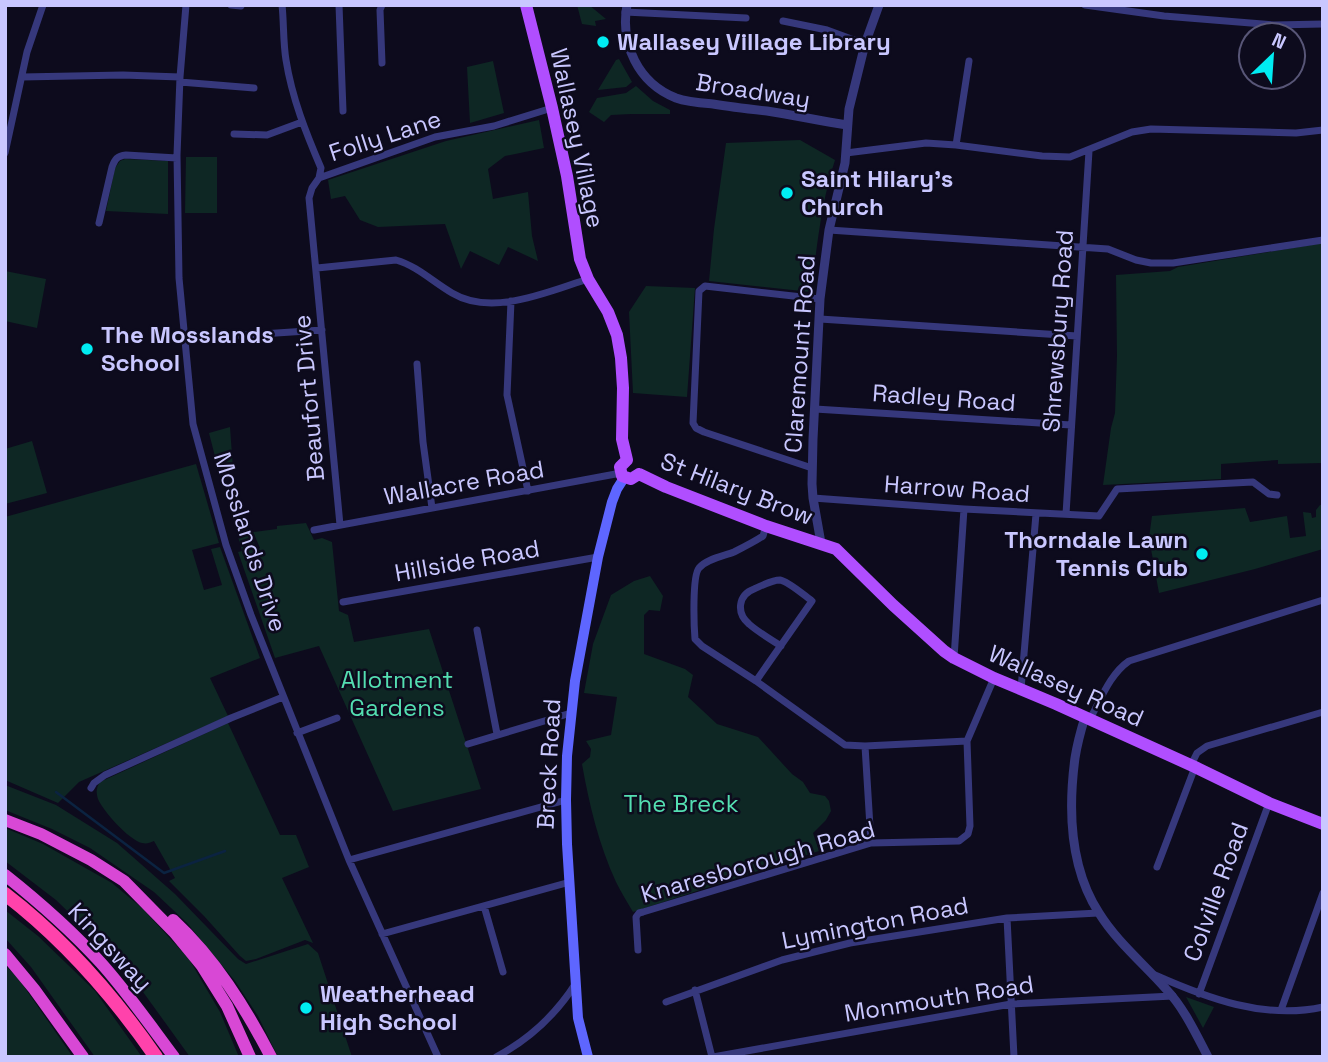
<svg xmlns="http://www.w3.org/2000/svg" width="1328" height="1062" viewBox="0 0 1328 1062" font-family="'Space Grotesk',sans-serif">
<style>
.green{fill:#0e2724}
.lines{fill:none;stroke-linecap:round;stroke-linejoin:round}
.stream{stroke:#0b2341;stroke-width:2.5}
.minor{stroke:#36387c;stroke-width:7}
.tertiary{stroke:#36387c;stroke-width:9}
.secondary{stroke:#5e66ff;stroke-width:10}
.primary{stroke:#b04eff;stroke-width:12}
.trunk{stroke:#d848d5;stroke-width:12}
.motorway{stroke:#ff42ab;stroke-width:14}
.poi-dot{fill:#00ecf2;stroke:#0d0b1d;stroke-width:2.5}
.labels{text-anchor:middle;stroke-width:5;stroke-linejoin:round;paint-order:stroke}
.poi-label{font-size:24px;font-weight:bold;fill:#c9c7ff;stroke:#0d0b1d;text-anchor:start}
.street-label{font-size:24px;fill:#c9c7ff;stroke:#0d0b1d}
.park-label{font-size:24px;fill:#54deb1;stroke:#0d0b1d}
</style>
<rect width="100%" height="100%" fill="#0d0b1d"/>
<path class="green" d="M577,5H589L606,19L595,21L596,26L582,24Z
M619,59L632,82L626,87L598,90L616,60Z
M493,61L504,113L470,123L467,67Z
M636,86L653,101L670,110V114H631L611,115L604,122L589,112L597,98L626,93Z
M539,120L544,148L505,156L488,169L493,199L528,192L532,236L538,261L508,247L499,265L470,251L461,269L445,224L378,227L360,220L345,196L331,199L328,180L446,141Z
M800,140L835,160C821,203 817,247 811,292L709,281L714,229L726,143Z
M186,157H217V213H185Z
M125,159L168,161V214L106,211L115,168L120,161Z
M1323,243V463L1278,464V460L1221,464V479L1103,485L1111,428L1115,413L1117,356L1116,275L1170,271L1178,267Z
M5,271L46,279L37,328L5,321Z
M646,286L695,288L687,397L633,393L629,312Z
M230,427L233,469L220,476L209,433Z
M32,441L47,493L5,504V449Z
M196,464L219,543L192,550L204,590L222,585L211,549L220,547L260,658L210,678L228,716L79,782L58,803L5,780V517Z
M1320,505H1323V549L1255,569L1159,593L1149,538L1152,516L1245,508L1250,522L1287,516L1290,538L1306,536L1303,512L1311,513L1312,518L1316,517V510Z
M238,517L241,534L250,533L257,549L260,548L253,532L277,529V526L306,523L314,540L322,538L332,542L339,611L348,615L354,642L429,629L481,789L393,811L319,646L275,658L238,552L242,551L234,522Z
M650,576L663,596L660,611L649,610L644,615V654L685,669L693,675L688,697L717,724L758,737L792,774L803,782L810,793L825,796L829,801L831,811L826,820L813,833L819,851L633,912C627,902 621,892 616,882C599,845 589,804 582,764L590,757L591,749L586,741L611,735L617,697L584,693L593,644L611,595L634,581Z
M228,723L280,835H296L309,867L282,878L313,943L305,940L256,959L246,961L240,956L204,916L169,881L175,878L154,841C149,843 147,844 142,843C129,840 103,811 98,799C96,792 96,788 100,782Z
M5,785L56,805L117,843L175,894L238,959L246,964L308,944L318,953L352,1057H278L258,1016L235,981L187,923L154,892L90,848L52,829L5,810Z
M5,828L43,844L112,883L142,908L189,959L220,1012L239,1057H190L125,967L56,900L5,861Z
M5,910L38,936L95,991L142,1057H95L31,967L5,938Z
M5,965L18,978L73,1057H5Z
M1186,997L1214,1007L1203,1028Z"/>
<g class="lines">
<path class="stream" d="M56,792L164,873L225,851"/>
<path class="minor" d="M186,5L180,77L177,155L179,278L193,424L226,545L251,615L349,860L438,1057
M231,5L241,6
M282,5C284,23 283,42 286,60C292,98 306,133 321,168L319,178
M339,5L343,111
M382,5L380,10L382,63
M1085,5L1164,16L1274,25L1323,24
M625,12L746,18
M783,21L827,30L865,44
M22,77L123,75L180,77
M180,82L254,88
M234,134L267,135L302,122
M956,145L969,61
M5,153L27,52L43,5
M846,153L926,143L956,145L1042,156L1070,157L1132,132L1151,129L1296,133L1323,130
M99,223L112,167C115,159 117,156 126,155L177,158
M829,230L1108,249L1136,260L1151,263H1173L1323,240
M317,268L396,260C417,266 433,282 452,293C492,317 547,292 588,279
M511,301L507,395L528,491
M820,319L1077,336
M183,339L322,330
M417,364L423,442L432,508
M815,409L1071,425
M812,468L704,432L696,428L693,423L699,291L705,286L820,299
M813,498L964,509L1099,516L1117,489L1253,482L1269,494L1277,495
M1066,514L1089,151
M340,525L309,198L312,188L319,178L435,137L494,126L552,108
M766,526L763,536C754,542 744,547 734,552C724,556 706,559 699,568C692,576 694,627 695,639L702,646L756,681L845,745L865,746L967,741
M314,530L621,473
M343,602L598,557
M477,630L497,734
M954,658L964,509
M756,681L812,601C805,596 788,581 780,580C772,580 761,586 754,589C738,595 736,613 749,624C758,632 770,639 781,646
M1021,689L1036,514
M1090,719C1101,699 1110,674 1129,661L1323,600
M297,733L337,718
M468,744L571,713
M865,746L871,843
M1191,765L1197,753L1207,746L1323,712
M91,788L94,783L105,775L231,718L283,697
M349,860L566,800
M1157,867L1195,767
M484,906L503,972
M1007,918L1014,1057
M382,934L570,882
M638,950L636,917L639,913L643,912L871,843L959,841L968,834L970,826L967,741L994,678
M1155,975C1207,998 1264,1020 1323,1007
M695,990L712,1057
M1199,994L1269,803
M666,1002L782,960L850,943L1007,918L1098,913
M1281,1010L1323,893
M496,1057C530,1039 555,1016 576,983
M713,1057L1011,1004L1173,996"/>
<path class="tertiary" d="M627,5C620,44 638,83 676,98C687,102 701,103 713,104C731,107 749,109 767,111C794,115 820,121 847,125
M821,543L813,498L812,484L813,439L820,299L829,230L845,163L849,109L865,44L879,5
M1085,717C1081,730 1077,745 1075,758C1068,810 1070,868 1099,913C1117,942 1144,964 1166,989C1184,1008 1196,1034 1208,1057"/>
<path class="secondary" d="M588,1057L578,1018L567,844L566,800L567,756L575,681L598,557L612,502L617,489L624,478"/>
<path class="primary" d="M526,5L552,108L567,176L580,259L588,279L608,312L617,335L621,358L623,388L622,439L627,460
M627,460L620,467L622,476L631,479L639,474
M639,474L666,487L766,526L836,549L893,605L944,651L954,658L994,678L1056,704L1195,767L1269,803L1323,824"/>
<path class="trunk" d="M5,820L41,834L91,860L124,881L174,932L202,966L227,1006L250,1057
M5,875C39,902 72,931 101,963C127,992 150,1025 174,1057
M173,920C215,959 245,1007 271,1057
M5,954L34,989L83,1057"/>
<path class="motorway" d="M5,894C65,940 113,995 156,1057"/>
</g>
<g class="poi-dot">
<circle cx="603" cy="42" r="7"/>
<circle cx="787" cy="193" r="7"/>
<circle cx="87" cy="349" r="7"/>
<circle cx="1202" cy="554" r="7"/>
<circle cx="306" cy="1008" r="7"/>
</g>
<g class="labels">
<g class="poi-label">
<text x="617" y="50">Wallasey Village Library</text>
<text x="801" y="187">Saint Hilary's<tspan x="801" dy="28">Church</tspan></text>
<text x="101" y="343">The Mosslands<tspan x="101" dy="28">School</tspan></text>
<text x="1188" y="548" text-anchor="end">Thorndale Lawn<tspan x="1188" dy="28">Tennis Club</tspan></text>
<text x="320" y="1002">Weatherhead<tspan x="320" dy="28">High School</tspan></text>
</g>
<g class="street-label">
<text transform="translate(753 91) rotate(9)" y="8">Broadway</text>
<text transform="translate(385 136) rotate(-18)" y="8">Folly Lane</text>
<text transform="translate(577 138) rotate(78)" y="8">Wallasey Village</text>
<text transform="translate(1058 331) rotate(-86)" y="8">Shrewsbury Road</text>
<text transform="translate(800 354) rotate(-86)" y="8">Claremount Road</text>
<text transform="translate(309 398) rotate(-95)" y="8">Beaufort Drive</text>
<text transform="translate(944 398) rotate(4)" y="8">Radley Road</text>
<text transform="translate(464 483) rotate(-10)" y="8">Wallacre Road</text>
<text transform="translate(737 489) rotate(21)" y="8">St Hilary Brow</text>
<text transform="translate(957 489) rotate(4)" y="8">Harrow Road</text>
<text transform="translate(250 542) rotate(72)" y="8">Mosslands Drive</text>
<text transform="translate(467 561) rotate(-10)" y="8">Hillside Road</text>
<text transform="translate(1066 686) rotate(24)" y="8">Wallasey Road</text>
<text transform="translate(549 764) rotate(-87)" y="8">Breck Road</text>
<text transform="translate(758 862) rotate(-16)" y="8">Knaresborough Road</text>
<text transform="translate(1216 892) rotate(-70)" y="8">Colville Road</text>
<text transform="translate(875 923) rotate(-11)" y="8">Lymington Road</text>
<text transform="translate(110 947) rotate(47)" y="8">Kingsway</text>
<text transform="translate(939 999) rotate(-9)" y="8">Monmouth Road</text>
</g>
<g class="park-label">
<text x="397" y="688">Allotment<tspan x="397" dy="28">Gardens</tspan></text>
<text x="681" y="812">The Breck</text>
</g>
</g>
<rect width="1328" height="1062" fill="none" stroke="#c9c7ff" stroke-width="14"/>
<g transform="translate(1272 56) rotate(25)"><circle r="33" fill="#0d0b1d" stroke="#585677" stroke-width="2"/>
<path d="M0-5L12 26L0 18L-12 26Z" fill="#00ecf2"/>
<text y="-10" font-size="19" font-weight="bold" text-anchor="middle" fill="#c9c7ff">N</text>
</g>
</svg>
